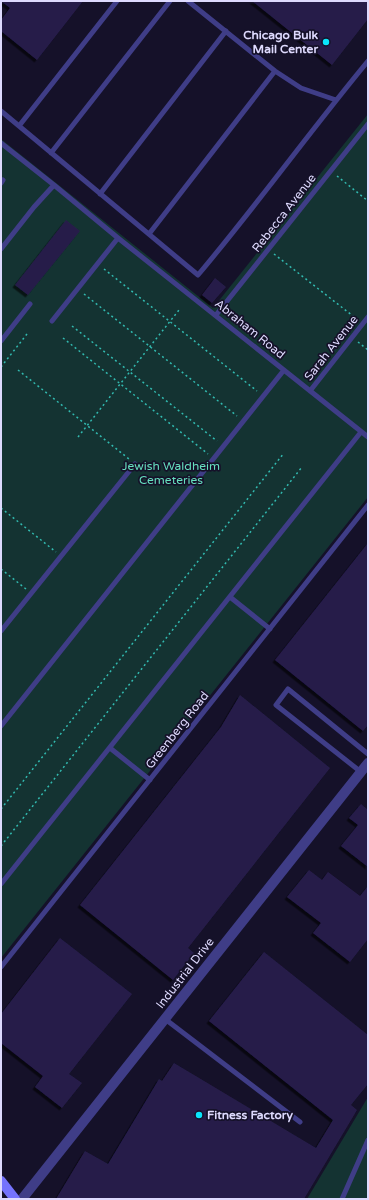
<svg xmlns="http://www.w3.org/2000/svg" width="369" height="1200" viewBox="0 0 369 1200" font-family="'Varela Round',sans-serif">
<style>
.green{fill:#143332}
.building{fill:#261d4a;filter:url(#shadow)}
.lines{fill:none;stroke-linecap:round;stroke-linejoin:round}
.path{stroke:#32bab0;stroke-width:1.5;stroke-dasharray:2 3;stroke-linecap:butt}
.lane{stroke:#3f3d87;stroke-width:5}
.street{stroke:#3f3d87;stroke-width:10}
.secondary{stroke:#7573fd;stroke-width:10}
.poi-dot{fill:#09e6fb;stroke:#151129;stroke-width:1.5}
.labels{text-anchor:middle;stroke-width:3.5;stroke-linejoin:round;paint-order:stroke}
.poi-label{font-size:12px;font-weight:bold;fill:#dedafe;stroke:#151129;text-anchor:end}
.street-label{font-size:12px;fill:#dedafe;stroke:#151129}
.park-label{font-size:12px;fill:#66dfbf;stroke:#151129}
</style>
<defs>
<filter id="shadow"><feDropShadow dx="-2.5" dy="2.5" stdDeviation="0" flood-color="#0009"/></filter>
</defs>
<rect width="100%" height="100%" fill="#151129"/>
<path class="green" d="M368,114V497L1,958V139L213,308Z
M368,1097V1199H307Z"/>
<path class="building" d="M1,1H83L37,60L1,31V20L10,8Z
M252,1H368V19L332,65Z
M66,220L80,231L28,295L15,285Z
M215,278L226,287L212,303L202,295Z
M368,543V725L363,731L275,660Z
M240,695L330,768L188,948L194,953L173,980L80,905L221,727Z
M361,804L368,810V867L341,846L358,825L349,818Z
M309,870L322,880L328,872L360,896L368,886V939L350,962L313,933L321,923L287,897Z
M60,938L132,994L69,1074L82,1083L62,1108L35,1087L43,1076L1,1043V1014Z
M264,952L368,1035V1084L351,1105L357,1110L304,1199H56L85,1151L108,1164L159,1079L162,1081L174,1063L316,1148L333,1120L209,1021Z"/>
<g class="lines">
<path class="path" d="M337,176L368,201
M274,254L358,320
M104,269L257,391
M84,294L237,416
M72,326L217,441
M63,338L208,454
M358,342L368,350
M1,367L27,334
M18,370L129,459
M78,437L179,310
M1,508L56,552
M1,569L26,589
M1,809L284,453
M1,846L302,467"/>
<path class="lane" d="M188,1L275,71L301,88L336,100
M1,111L198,275C257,205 310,131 368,61
M19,126L117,1
M1,143L54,185L34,207L1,249
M51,153L170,1
M1,183L3,180
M54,185L118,238L368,437
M100,194L226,31
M149,234L275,71
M216,315L368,124
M52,321L118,238
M1,341L30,304
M310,391L368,317
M230,597L270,629
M1,631L135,464
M1,726L284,370
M110,748L150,780
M361,772L276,705L288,689L368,754
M1,884L361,432
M1,967L368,505
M165,1019L300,1122
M342,1199L368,1140"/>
<path class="street" d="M22,1199L368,763"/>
<path class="secondary" d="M1,1181L15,1199"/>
</g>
<g class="poi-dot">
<circle cx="326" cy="42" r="4"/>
<circle cx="199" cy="1115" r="4"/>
</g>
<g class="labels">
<g class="poi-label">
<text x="318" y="39">Chicago Bulk<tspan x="318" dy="14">Mail Center</tspan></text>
<text x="207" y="1119" text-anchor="start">Fitness Factory</text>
</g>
<g class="street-label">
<text transform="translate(284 213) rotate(-52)" y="4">Rebecca Avenue</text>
<text transform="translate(250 329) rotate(39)" y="4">Abraham Road</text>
<text transform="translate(331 348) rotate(-52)" y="4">Sarah Avenue</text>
<text transform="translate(177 730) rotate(-52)" y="4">Greenberg Road</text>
<text transform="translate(185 973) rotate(-52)" y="4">Industrial Drive</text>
</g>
<g class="park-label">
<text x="171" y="470">Jewish Waldheim<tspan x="171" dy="14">Cemeteries</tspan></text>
</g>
</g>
<rect width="369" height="1200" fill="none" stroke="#dedafe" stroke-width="4"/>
</svg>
